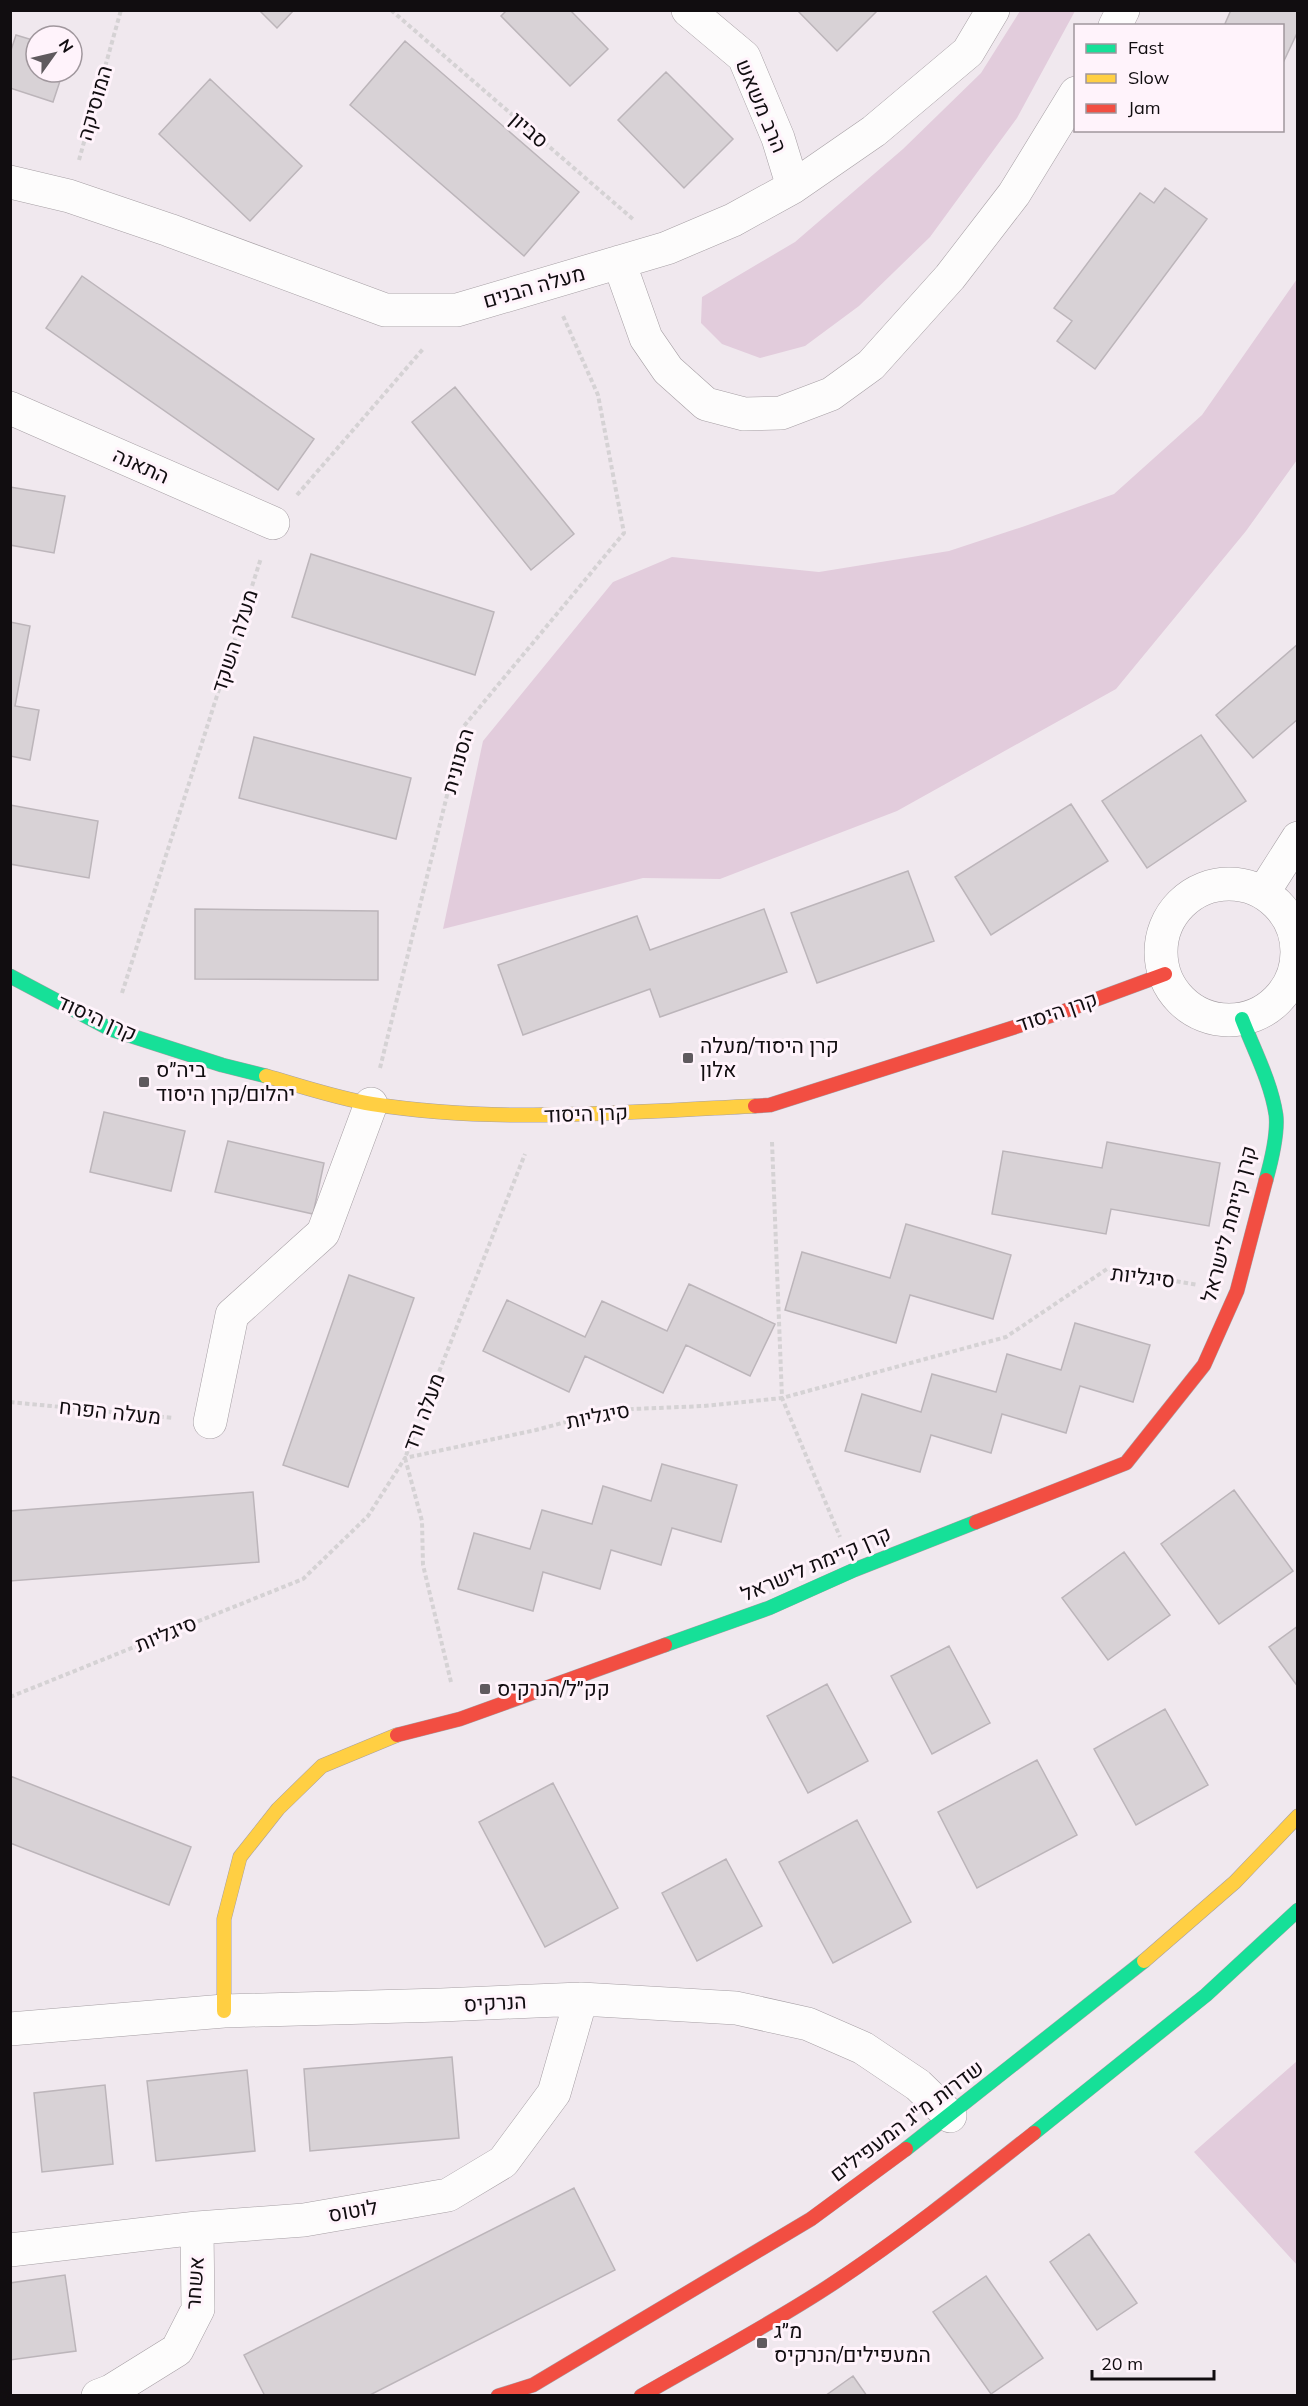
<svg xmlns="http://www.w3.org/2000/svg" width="1308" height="2406" viewBox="0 0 1308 2406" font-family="Mulish,Heebo,sans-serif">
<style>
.green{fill:#e2ccdc}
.building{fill:#d8d2d6;stroke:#bcb5ba;stroke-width:1.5}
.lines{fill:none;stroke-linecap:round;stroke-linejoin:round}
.street-casing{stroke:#a69fa4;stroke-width:34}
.fast-casing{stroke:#a69fa4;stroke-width:15}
.slow-casing{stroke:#a69fa4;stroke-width:15}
.jam-casing{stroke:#a69fa4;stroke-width:15}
.path{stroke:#d5d2d4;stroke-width:4;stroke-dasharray:4.5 3;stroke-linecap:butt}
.street{stroke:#fdfcfc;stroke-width:33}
.fast{stroke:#16e098;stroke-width:14}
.slow{stroke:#ffcf43;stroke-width:14}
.jam{stroke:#f24e42;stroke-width:14}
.poi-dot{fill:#5f5a5e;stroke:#fff3fb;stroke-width:2}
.labels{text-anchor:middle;stroke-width:6;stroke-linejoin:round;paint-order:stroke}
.street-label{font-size:21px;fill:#110d10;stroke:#fff3fb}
.poi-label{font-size:21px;fill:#110d10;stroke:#fff3fb;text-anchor:start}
</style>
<rect width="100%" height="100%" fill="#f0e8ee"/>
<path class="green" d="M1020,11H1075L1017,118L930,237L859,306L805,346L760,358L722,344L701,323L702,297L795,242L903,149L981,73Z
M1297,279V460L1246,531L1116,689L897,811L720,879L643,878L443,929L483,741L613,582L672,557L819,572L949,551L1025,526L1114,494L1202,415Z
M1297,2061V2265L1194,2152Z"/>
<path class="building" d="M259,10H294L277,28Z
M507,10H570L608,49L570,86L501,16Z
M797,10H878L837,51Z
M1231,10H1298V31L1282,65V26H1224Z
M16,35L36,41V72H63L53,102L10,88V53Z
M405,41L579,192L524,256L350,105Z
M666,72L733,139L684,188L618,120Z
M210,79L302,166L250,221L159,134Z
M1165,188L1207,219L1095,369L1057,341L1072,321L1054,308L1140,193L1154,203Z
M82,276L314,439L278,490L46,328Z
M455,387L574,534L531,570L412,422Z
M10,487L65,496L54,553L10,545Z
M311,554L494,612L475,675L292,617Z
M10,622L30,626L15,706L39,710L30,760L10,756Z
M1298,644V719L1253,758L1216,715Z
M1201,735L1246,801L1147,868L1102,801Z
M254,737L411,778L396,839L239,798Z
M1071,804L1108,861L991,935L955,877Z
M10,805L98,821L89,878L10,864Z
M908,871L934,941L817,983L791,913Z
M195,909L378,911V980L195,979Z
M764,909L787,972L660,1017L650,989L523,1035L498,965L637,916L650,950Z
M104,1112L185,1131L171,1191L90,1172Z
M228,1141L324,1163L313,1214L215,1192Z
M1107,1142L1220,1163L1209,1226L1111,1209L1106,1234L992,1214L1003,1151L1102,1168Z
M906,1224L1011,1255L993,1319L910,1295L896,1343L785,1310L802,1252L890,1278Z
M349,1275L414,1298L348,1487L283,1465Z
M689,1284L775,1324L750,1376L686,1345L663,1393L585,1356L569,1392L483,1351L507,1300L585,1337L602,1301L667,1331Z
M1075,1323L1150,1345L1133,1402L1080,1386L1066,1433L1002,1414L991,1453L931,1435L920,1472L845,1451L862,1394L921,1412L932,1374L996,1392L1007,1354L1061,1370Z
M662,1464L737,1485L721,1542L672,1528L661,1565L611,1550L600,1589L543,1572L533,1611L458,1589L474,1533L530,1549L542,1510L592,1524L603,1486L651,1501Z
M1234,1490L1293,1571L1219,1624L1161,1544Z
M253,1492L259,1562L10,1581V1511Z
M1124,1552L1170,1615L1108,1660L1062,1598Z
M1298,1626V1687L1269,1647Z
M949,1646L990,1723L932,1754L891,1676Z
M827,1684L868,1761L808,1793L767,1716Z
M1165,1709L1208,1785L1136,1825L1094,1749Z
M1037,1760L1077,1835L977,1888L938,1812Z
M10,1776L191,1847L169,1905L10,1843Z
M553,1783L618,1908L545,1947L479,1822Z
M857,1820L911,1922L833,1963L779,1862Z
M726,1859L762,1926L697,1961L662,1893Z
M452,2057L459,2138L310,2151L304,2069Z
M247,2070L255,2151L156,2161L147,2081Z
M105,2085L113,2164L42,2172L34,2093Z
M574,2188L615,2270L368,2396H265L244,2355Z
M1089,2234L1137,2303L1097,2330L1050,2262Z
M65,2275L76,2351L10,2360V2283Z
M986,2276L1043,2358L991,2394L933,2312Z
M853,2376L867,2396H825Z"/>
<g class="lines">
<g class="street-casing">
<path id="street" d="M688,10L744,57L778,138L793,187
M1115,26L1123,10
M10,182L69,196L169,230L385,310H457L667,248L733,220L793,187L874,131L968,52L993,10
M619,262L646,338L668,370L706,404L744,414L781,413L831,394L871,365L950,277L1014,194L1076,93
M10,408L273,523
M1161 952a68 68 0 1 1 136 0a68 68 0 1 1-136 0Z
M1263,893L1298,838
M210,1422L232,1315L323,1233L371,1104
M10,2029L224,2011L441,2005L581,1999L736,2008L808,2024L863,2048L918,2085L950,2116
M10,2250L197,2228L304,2220L448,2195L503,2162L554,2093L581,1999
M98,2396L111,2391L177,2350L198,2309L197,2228"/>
</g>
<g class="fast-casing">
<path id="fast" d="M10,976L110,1029L222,1065L266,1076
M1242,1019C1254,1050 1271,1082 1276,1115C1278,1133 1271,1162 1266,1180
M665,1645L769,1608L854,1570L976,1522
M1034,2133L1206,1995L1298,1910
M906,2149L1144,1961"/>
</g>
<g class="slow-casing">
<path id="slow" d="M266,1076C301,1086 336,1098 372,1104C499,1124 628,1112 755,1106
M1144,1961L1235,1882L1298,1816
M224,2011V1919L240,1857L278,1809L322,1766L397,1735"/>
</g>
<g class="jam-casing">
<path id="jam" d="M755,1106L770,1105L1059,1013L1165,974
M976,1522L1126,1463L1204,1365L1237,1291L1266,1180
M397,1735L460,1719L665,1645
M498,2396L533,2385L811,2219L906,2149
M641,2396C703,2360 766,2327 826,2288C898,2241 966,2187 1034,2133"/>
</g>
<path class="path" d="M391,10L634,220
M79,160L121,10
M297,495L423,349
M122,993L261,558
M380,1068L464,726L624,533L598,395L563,316
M772,1142L782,1398L840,1537
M10,1402L174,1418
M451,1682L423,1565L422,1521L405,1458L525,1154
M10,1697L303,1579L368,1516L405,1458L536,1430L610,1410L704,1406L782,1398L1006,1337L1107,1269L1198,1285"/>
<use href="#street" class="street"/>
<use href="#fast" class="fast"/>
<use href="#slow" class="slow"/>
<use href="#jam" class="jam"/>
</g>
<g class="poi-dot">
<rect x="682" y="1052" width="12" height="12" rx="3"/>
<rect x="138" y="1076" width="12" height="12" rx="3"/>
<rect x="479" y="1683" width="12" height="12" rx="3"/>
<rect x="756" y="2337" width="12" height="12" rx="3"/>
</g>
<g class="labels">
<g class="street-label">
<text transform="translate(95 103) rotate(-74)" y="7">המוסיקה</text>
<text transform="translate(761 106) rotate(67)" y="7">הרב משאש</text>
<text transform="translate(529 130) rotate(41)" y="7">סביון</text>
<text transform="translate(534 287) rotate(-16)" y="7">מעלה הבנים</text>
<text transform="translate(141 466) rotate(24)" y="7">התאנה</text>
<text transform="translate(235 641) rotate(-72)" y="7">מעלה השקד</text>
<text transform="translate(458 761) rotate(-74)" y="7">הסנונית</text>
<text transform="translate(1057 1012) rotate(-19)" y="7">קרן היסוד</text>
<text transform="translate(97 1018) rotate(24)" y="7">קרן היסוד</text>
<text transform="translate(586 1114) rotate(-2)" y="7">קרן היסוד</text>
<text transform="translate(1229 1224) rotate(-75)" y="7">קרן קיימת לישראל</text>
<text transform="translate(1143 1277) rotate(7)" y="7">סיגליות</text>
<text transform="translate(110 1412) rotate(6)" y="7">מעלה הפרח</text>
<text transform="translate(424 1412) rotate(-69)" y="7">מעלה ורד</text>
<text transform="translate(598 1416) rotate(-11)" y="7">סיגליות</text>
<text transform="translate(816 1564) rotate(-23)" y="7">קרן קיימת לישראל</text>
<text transform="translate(166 1634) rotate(-22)" y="7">סיגליות</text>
<text transform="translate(495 2003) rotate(-3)" y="7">הנרקיס</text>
<text transform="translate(907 2121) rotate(-37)" y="7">שדרות מ"ג המעפילים</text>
<text transform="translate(353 2211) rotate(-10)" y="7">לוטוס</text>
<text transform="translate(195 2283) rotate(-86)" y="7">אשחר</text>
</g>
<g class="poi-label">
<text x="700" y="1053">קרן היסוד/מעלה<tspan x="700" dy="24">אלון</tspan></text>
<text x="156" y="1077">ביה״ס<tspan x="156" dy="24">יהלום/קרן היסוד</tspan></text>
<text x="497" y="1696">קק״ל/הנרקיס</text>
<text x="774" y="2338">מ״ג<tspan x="774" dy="24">המעפילים/הנרקיס</tspan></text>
</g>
</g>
<rect width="1308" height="2406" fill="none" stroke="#110d10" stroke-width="24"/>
<rect x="1074" y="24" width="210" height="108" fill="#fff3fb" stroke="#a0979d" stroke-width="1.5"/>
<rect x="1086" y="44" width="30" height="9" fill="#16e098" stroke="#a0979d" stroke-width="1.5"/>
<text x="1128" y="54" font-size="18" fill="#110d10">Fast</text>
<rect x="1086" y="74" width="30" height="9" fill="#ffcf43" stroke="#a0979d" stroke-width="1.5"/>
<text x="1128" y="84" font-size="18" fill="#110d10">Slow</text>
<rect x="1086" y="104" width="30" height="9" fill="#f24e42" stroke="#a0979d" stroke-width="1.5"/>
<text x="1128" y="114" font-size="18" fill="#110d10">Jam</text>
<g transform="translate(54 54) rotate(56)"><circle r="28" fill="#fff3fb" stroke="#a0979d" stroke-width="1.5"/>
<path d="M0-4.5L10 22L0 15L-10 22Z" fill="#5f5a5e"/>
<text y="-9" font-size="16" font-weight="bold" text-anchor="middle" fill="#110d10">N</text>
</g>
<path d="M1092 2370v9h122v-9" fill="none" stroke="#110d10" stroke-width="3"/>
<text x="1101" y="2370" font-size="18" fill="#110d10" stroke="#fff3fb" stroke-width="4.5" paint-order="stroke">20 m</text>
</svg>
